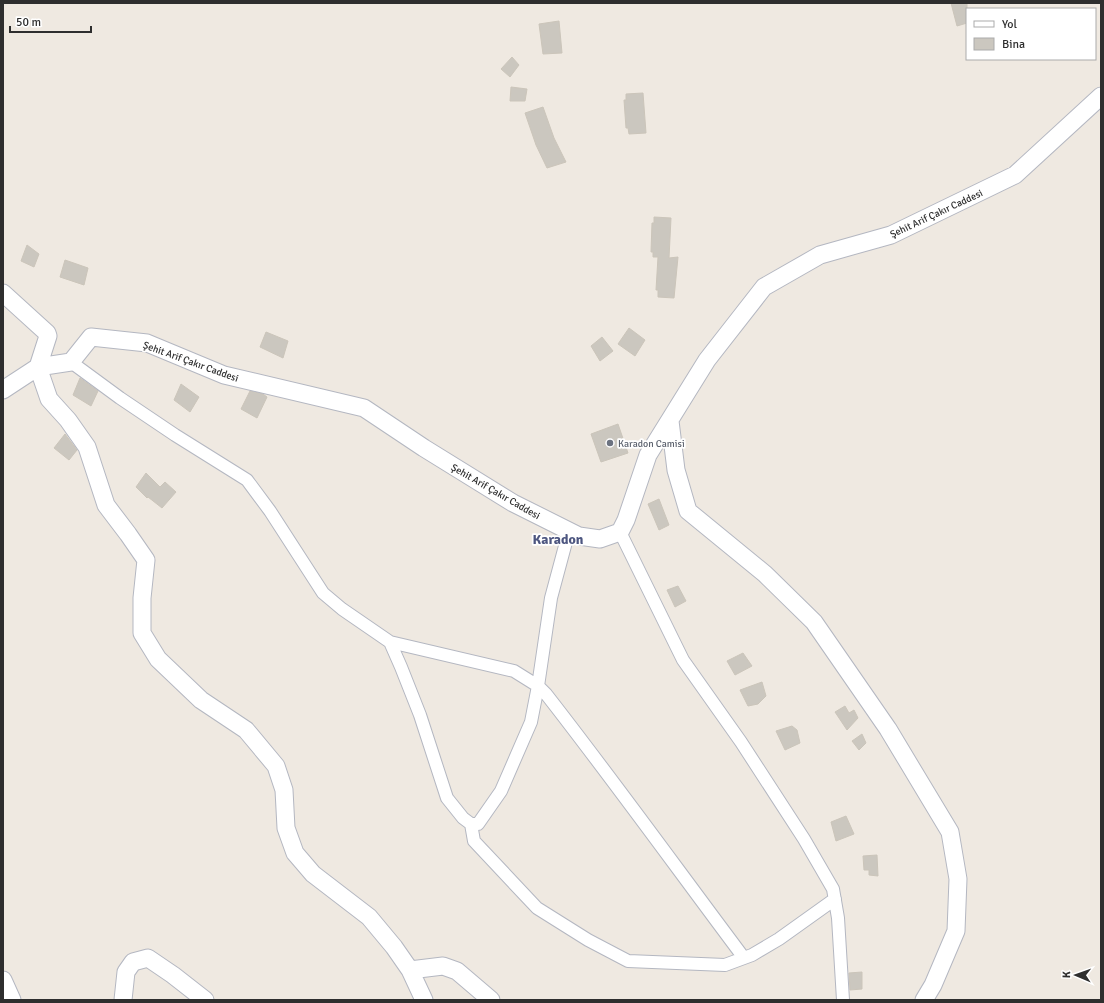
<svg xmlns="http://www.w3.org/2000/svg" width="1104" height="1003" viewBox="0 0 1104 1003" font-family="Signika,sans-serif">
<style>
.building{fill:#cbc7bf;stroke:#cbc5ba}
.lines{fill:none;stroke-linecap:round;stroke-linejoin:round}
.street-casing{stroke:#b4b7c1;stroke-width:14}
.secondary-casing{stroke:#b4b7c1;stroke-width:19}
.street{stroke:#fff;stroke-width:12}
.secondary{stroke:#fff;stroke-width:17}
.worship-dot{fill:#6b7280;stroke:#fff;stroke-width:1.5}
.labels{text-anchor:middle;stroke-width:3.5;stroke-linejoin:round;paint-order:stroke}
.street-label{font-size:10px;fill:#2e2e2e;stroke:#fff}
.worship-label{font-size:10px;fill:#5b616d;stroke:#fff;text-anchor:start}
.district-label{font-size:14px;font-weight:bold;fill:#4d5680;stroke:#fff}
</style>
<rect width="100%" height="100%" fill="#efe9e1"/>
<path class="building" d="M951,3H967V23L957,26Z
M559,21L562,53L543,54L539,24Z
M512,57L519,65L510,77L501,69Z
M511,87L527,89L525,101H510Z
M643,93L646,133L629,134L628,128H626L624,100H626V94Z
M543,107L554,138L566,162L547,168L536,145L525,113Z
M654,217L671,218L669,258L678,257L674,298L658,297V290H656L658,257H653V252H651L652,223H654Z
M27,245L39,254L34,267L21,261Z
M65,260L88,268L84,285L60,277Z
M629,328L645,340L635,356L618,344Z
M266,332L288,341L283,358L260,347Z
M602,337L613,351L600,361L591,346Z
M80,378L98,391L91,406L73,395Z
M181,384L199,397L190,412L174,400Z
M250,391L263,394L267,397L257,418L241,409Z
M618,424L628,453L601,462L591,434Z
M65,434L77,450L69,460L54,448Z
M146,473L160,487L165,482L176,492L162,508L148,497L147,498L136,487Z
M659,499L669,525L659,530L648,504Z
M678,586L686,601L675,607L667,590Z
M743,653L752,666L735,675L727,661Z
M762,682L766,696L758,704L748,706L740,690Z
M845,706L849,713L854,710L858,718L847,730L835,712Z
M792,726L797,730L800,743L785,750L776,731Z
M862,734L866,743L859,750L852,741Z
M846,816L854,834L836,841L831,822Z
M877,855L878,876L869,875V870H864L863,856Z
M862,972V989L850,990L849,973Z"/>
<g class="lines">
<g class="street-casing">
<path id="street" d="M71,362L120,398L175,435L247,480L270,511L323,593L342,609L390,642L401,667L420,715L447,798L463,818L471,824H478L501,791L531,722L538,686L551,598L569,531
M620,532L683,660L741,742L804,839L833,889L838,918L843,1000
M390,642L514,671L538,686L546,694C614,781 678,870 744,958
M471,824L474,841L537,908L588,940L628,961L725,965L752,955L779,939L835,899"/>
</g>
<g class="secondary-casing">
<path id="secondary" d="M3,293L47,333L48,336L38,367
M38,367L49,399L68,420L87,447L106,505L128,534L146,560L142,598V633L158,659L201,700L246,730L276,766L284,790L286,828L295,853L313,874L369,917L394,947L410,970L424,1000
M3,390L38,367L71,362L91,337L147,343L224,375L364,408L424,448L513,503L579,536L600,539L620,532L626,520L648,455L707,360L764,287L820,255L891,235L1015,175L1101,96
M670,421L676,470L688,511L765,574L814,622L888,729L950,832L958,879L956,931L933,985L924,1000
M410,970L443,966L457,971L491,1000
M3,980L12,1000
M123,1000L126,972L133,962L148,958L173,975L205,1000"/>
</g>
<use href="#street" class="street"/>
<use href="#secondary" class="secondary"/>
</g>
<circle class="worship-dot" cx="610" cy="443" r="4"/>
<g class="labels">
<g class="street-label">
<text transform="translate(936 213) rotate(-25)" y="4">Şehit Arif Çakır Caddesi</text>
<text transform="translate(191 361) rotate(20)" y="4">Şehit Arif Çakır Caddesi</text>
<text transform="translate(496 491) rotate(30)" y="4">Şehit Arif Çakır Caddesi</text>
</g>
<g class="worship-label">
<text x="618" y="447">Karadon Camisi</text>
</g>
<g class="district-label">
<text x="558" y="544">Karadon</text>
</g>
</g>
<rect width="1104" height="1003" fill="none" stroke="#2e2e2e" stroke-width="8"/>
<rect x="966" y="8" width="130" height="52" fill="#ffffff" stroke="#ababab"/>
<rect x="974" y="21" width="20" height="6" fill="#ffffff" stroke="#ababab"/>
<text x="1002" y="28" font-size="12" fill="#2e2e2e">Yol</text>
<rect x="974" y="38" width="20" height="12" fill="#cbc7bf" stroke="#ababab"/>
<text x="1002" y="48" font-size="12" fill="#2e2e2e">Bina</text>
<g transform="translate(1076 975) rotate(272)" stroke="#ffffff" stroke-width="3" paint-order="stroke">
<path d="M0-3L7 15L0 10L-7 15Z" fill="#2e2e2e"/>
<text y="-6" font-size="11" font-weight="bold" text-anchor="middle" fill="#2e2e2e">K</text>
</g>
<path d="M10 26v6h81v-6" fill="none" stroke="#2e2e2e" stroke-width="2"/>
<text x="16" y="26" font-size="12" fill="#2e2e2e" stroke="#ffffff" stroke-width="3" paint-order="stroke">50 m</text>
</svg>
